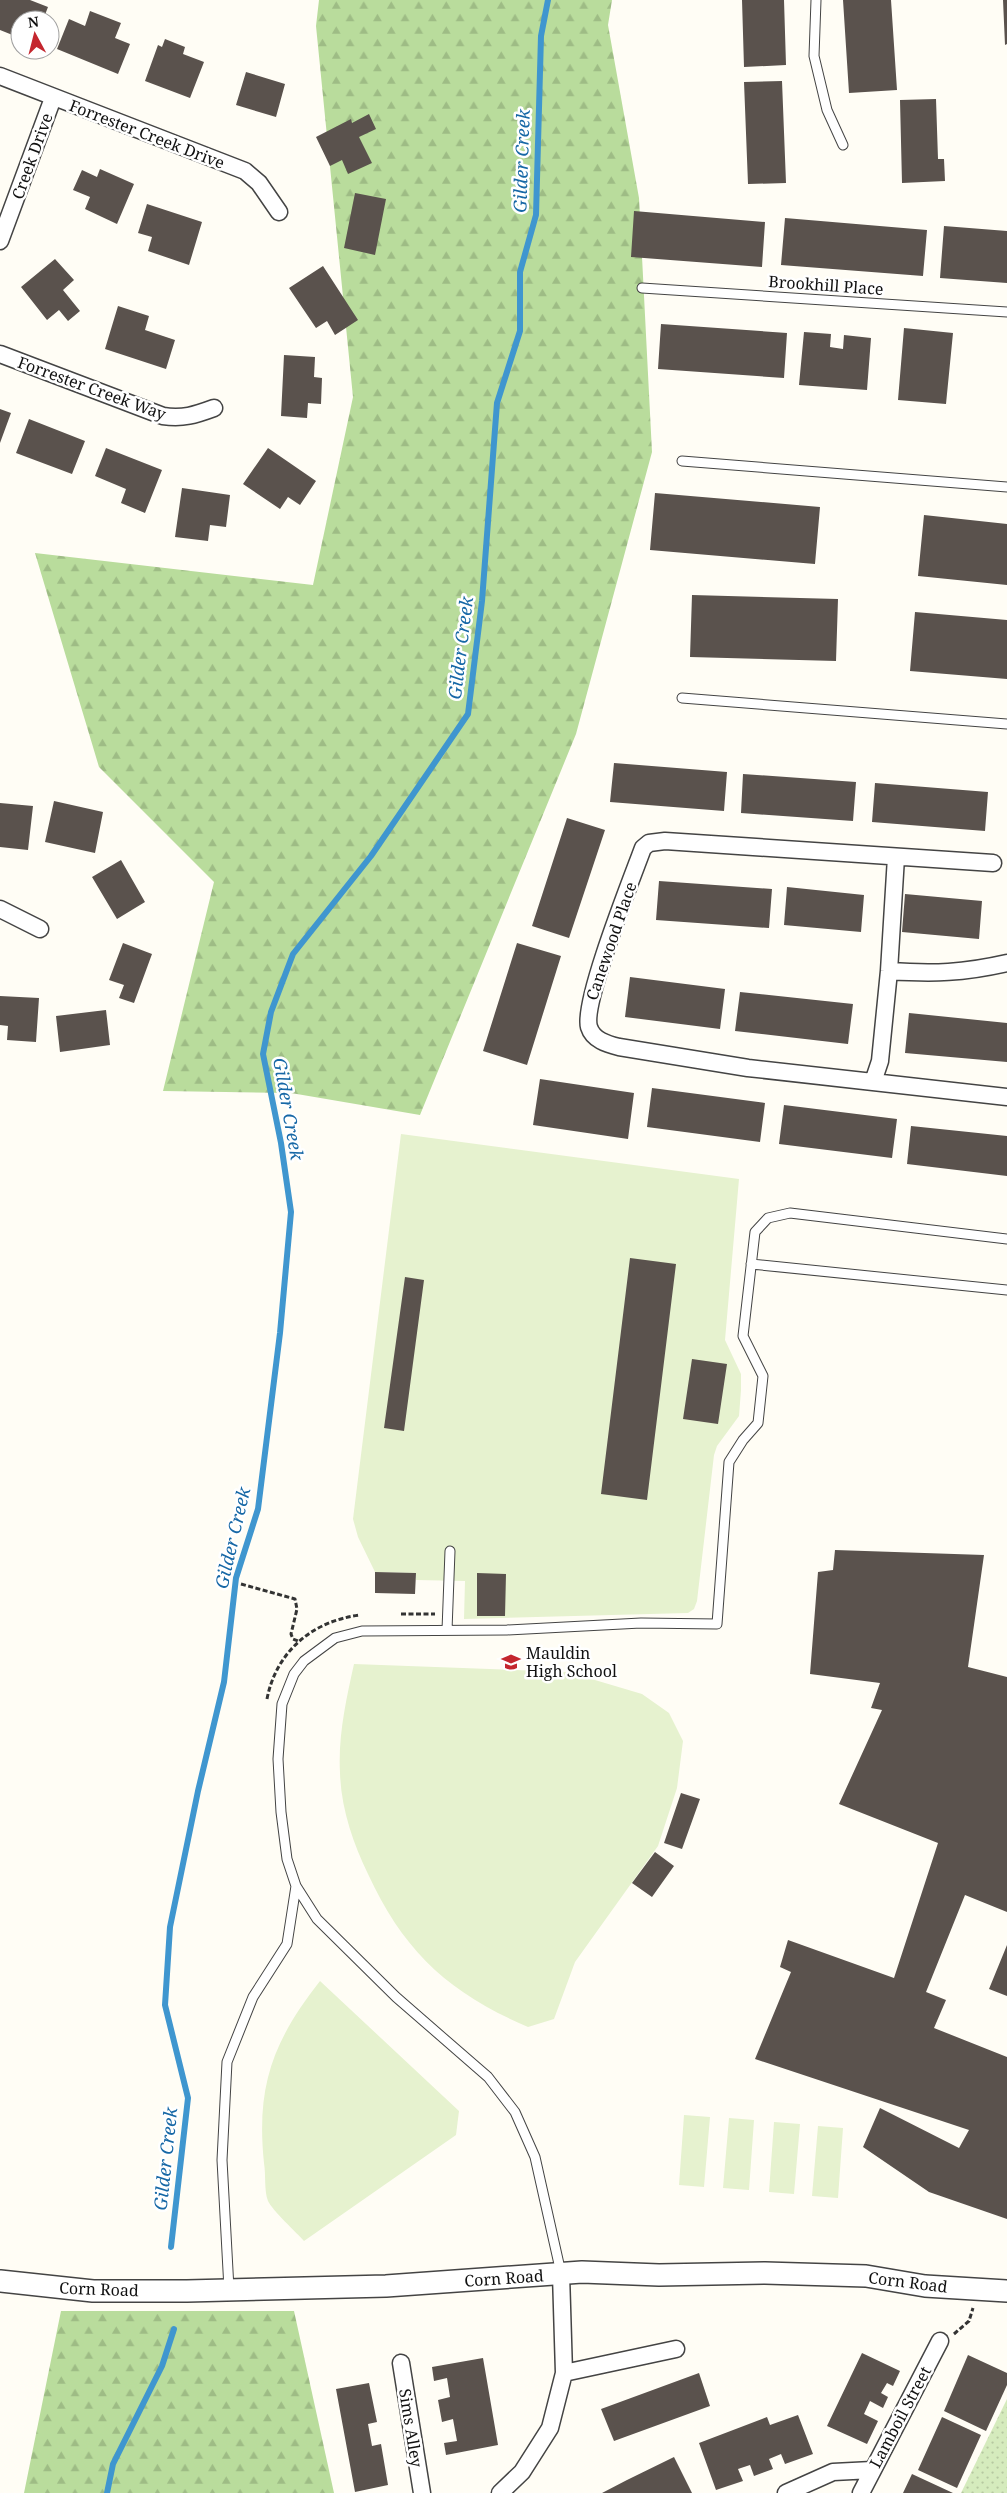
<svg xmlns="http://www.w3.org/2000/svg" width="1007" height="2493" viewBox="0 0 1007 2493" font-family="'Noto Serif',serif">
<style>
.forest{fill:url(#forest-firs)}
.park{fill:url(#park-dots)}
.pitch{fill:#e6f2cf}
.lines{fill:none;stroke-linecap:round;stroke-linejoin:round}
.stream{stroke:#3f96cf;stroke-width:6}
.building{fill:#5a524d}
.service-casing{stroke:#444;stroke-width:11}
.minor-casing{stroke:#444;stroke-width:19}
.tertiary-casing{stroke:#444;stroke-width:24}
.path{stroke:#333;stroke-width:3;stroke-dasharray:5 2.5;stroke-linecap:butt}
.service{stroke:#fff;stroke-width:9}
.minor{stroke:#fff;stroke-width:16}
.tertiary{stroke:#fff;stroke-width:21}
.labels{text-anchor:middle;stroke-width:5;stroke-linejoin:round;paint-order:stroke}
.street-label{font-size:16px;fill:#111;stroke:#fff}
.poi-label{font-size:16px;fill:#111;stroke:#fff;text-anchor:start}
.water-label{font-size:18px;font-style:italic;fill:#1768a6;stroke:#fff}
</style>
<defs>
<pattern id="forest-firs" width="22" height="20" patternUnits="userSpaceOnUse" patternTransform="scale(1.25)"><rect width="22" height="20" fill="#b9dc9c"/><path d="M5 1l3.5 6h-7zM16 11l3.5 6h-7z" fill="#9ebc85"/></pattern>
<pattern id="park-dots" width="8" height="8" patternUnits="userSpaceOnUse" patternTransform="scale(1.25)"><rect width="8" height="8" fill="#d5ebbd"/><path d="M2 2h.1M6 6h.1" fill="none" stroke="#b6c8a1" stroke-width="1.8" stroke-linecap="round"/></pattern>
</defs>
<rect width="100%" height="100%" fill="#fffdf5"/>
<path class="forest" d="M319,0H612L608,25L639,198L652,452L576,734L420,1115L291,1093L163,1091L214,882L99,767L35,553L313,585L353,397L316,26Z
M61,2311H294L334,2493H24Z"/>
<path class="park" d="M1007,2399V2493H961Z"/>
<path class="pitch" d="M401,1134L739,1179L725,1340L741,1374V1390L739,1416L717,1446L714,1455L697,1601L694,1609L688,1613L464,1619L465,1581L416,1580V1573L375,1572L358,1537L353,1519Z
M354,1664L568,1672L642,1694L669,1713L683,1741L677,1788L658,1846L575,1962L554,2019L528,2027C449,1993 404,1952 368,1874C353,1843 341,1808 340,1773C338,1736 346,1700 354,1664Z
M320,1981L459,2111L456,2135L304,2241C297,2233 272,2210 268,2201C264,2191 266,2175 264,2163C256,2086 273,2041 320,1981Z
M684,2115L710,2117L704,2187L679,2185Z
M729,2118L754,2120L749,2190L723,2188Z
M774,2122L800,2124L794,2194L769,2192Z
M818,2126L843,2128L838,2198L812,2196Z"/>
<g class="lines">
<path class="stream" d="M171,2247L188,2098L165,2005L170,1927L198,1791L224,1682L236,1578L258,1509L280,1333L291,1212L281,1143L263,1054L271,1012L293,954L371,856L468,714L482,601L497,403L520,331V272L536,215L541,36L548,0
M107,2493L113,2464L162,2366L174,2329"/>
</g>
<path class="building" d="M0,0H30L48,7L43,20H20V38L0,30Z
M742,0H784L786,65L744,67Z
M843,0H891L897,90L849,93Z
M1003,0H1007V44L1005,45Z
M90,11L121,23L115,38L130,44L118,74L57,49L69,19L85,26Z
M165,39L185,47L183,54L204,62L190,98L145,81L158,45L162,47Z
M246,72L285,84L276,117L236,105Z
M782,81L786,183L748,184L744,82Z
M936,99L938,159H944L945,181L902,183L900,100Z
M369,114L376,129L359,137L372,163L348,174L342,160L330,166L316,137L351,119L352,123Z
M100,169L134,184L117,224L85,209L90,197L73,190L82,170L97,177Z
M355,193L386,199L375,255L344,248Z
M147,204L202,222L189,265L148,251L152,237L138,233Z
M634,211L765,222L762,267L631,257Z
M785,218L927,230L923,276L781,265Z
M944,226L1007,231V283L940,278Z
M55,259L74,280L63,290L80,311L68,321L59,310L47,320L21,287Z
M323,266L358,320L335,335L327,321L316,328L289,288Z
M118,306L149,316L145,330L175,340L166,369L105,349Z
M661,324L787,333L784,378L658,369Z
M904,328L953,333L946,404L898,400Z
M804,332L831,334L830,347L843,349L844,335L871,338L867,390L799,385Z
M284,355L315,357L314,377L322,378L321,404L308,403L307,418L281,416Z
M0,409L11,413L0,443Z
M29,419L85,441L72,474L16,453Z
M106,448L162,470L145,513L121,503L126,489L95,476Z
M268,448L316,481L300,505L288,497L280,509L243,484Z
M182,488L230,495L226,527L210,525L208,541L175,537Z
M655,493L820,507L815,564L650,550Z
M924,515L1007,524V585L918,576Z
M692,595L838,599L836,661L690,657Z
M915,612L1007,620V679L910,671Z
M614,763L727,772L724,811L610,802Z
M743,774L856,782L853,821L741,813Z
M875,783L988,792L985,831L872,822Z
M54,801L103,812L95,853L45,842Z
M0,803L33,806L28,850L0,847Z
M567,818L605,830L569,938L532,926Z
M121,860L145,902L117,919L92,877Z
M659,881L772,889L769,928L656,920Z
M787,887L864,895L861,932L784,925Z
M905,894L982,901L979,939L902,932Z
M123,943L152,954L134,1003L119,998L124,985L109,980Z
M517,943L561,956L527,1065L483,1051Z
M630,977L725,989L720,1029L625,1017Z
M740,992L853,1004L848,1044L735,1031Z
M0,996L39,998L36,1042L7,1040L8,1026L0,1025Z
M106,1010L110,1045L60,1052L56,1016Z
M909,1013L1007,1023V1062L905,1053Z
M540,1079L634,1093L628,1139L533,1125Z
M652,1088L765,1103L760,1142L647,1127Z
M784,1105L897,1119L892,1158L779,1144Z
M911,1126L1007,1136V1176L907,1164Z
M630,1258L676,1264L647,1500L601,1494Z
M405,1277L424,1280L404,1431L384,1428Z
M692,1359L727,1364L718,1424L683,1419Z
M835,1550L984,1555L968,1667L1007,1677V1912L965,1895L926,1992L946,2000L934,2028L1007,2057V2219L929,2192L863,2147L880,2108L959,2148L969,2130L755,2059L791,1972L780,1967L788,1940L894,1978L938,1843L839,1804L882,1710L871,1708L880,1683L810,1674L818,1572L833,1570Z
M375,1572L416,1573L415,1594L375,1593Z
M477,1573L506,1574L505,1616H477Z
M681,1793L700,1799L682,1849L664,1843Z
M655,1852L674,1866L652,1897L632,1883Z
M1007,1945V1996L989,1989Z
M862,2353L900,2371L893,2386L887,2383L881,2393L888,2397L883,2408L870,2401L864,2414L878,2421L867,2444L827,2426Z
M968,2355L1007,2373V2385L986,2431L944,2411Z
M483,2358L498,2445L446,2455L444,2443L457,2441L453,2419L442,2422L438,2400L450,2397L447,2378L434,2381L432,2367Z
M699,2373L710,2406L614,2441L601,2409Z
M369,2383L377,2422L368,2424L372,2446L381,2444L388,2485L355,2492L336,2389Z
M798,2415L813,2454L785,2464L781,2454L769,2459L773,2469L754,2476L750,2465L738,2469L743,2481L716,2490L699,2443L767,2417L770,2425Z
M942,2417L981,2435L957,2488L918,2470Z
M674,2457L692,2493H602L627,2480Z
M912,2474L953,2493H903Z"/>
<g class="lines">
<g class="service-casing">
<path id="service" d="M816,0L814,56L827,110L843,145
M642,288L1007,312
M682,461L1007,487
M682,698L1007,724
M751,1264L1007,1290
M447,1630L450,1551
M561,2273L535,2157L515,2112L488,2077L396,1997L317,1919L296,1886L287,1859L281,1812L278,1759L282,1704L294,1674L304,1661L335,1638L362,1631L507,1630L641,1623L717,1624L729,1462L743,1440L758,1423L763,1376L743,1336L755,1232L768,1218L790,1213L1007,1239
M229,2289L222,2160L227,2062L253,1997L287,1944L296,1886"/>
</g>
<g class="minor-casing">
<path id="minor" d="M0,76L245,171L259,183L279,212
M0,241L53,98
M0,354L163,416C183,419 195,415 214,408
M896,857L889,971L880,1061L873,1082L748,1068L619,1047C607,1044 593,1040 589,1027C582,1003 632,878 643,848L649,843L665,841L993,863
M0,909L40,929
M889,971C934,974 963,973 1007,963
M873,1082L1007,1097
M401,2363L422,2493
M564,2373L676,2349
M500,2493L522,2472L550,2428L564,2373L561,2274
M786,2493L833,2472L872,2470
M861,2493L940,2341"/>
</g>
<g class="tertiary-casing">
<path id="tertiary" d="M0,2281L93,2291H187L386,2286L582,2272L659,2275L765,2273L866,2276L925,2286L1007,2291"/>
</g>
<path class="path" d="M241,1584L295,1599L297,1609L291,1634L293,1639L298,1641
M401,1614H435
M267,1699C276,1652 312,1621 360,1615
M954,2334L969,2321L973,2308"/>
<use href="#service" class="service"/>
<use href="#minor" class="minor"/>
<use href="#tertiary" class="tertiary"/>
</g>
<defs>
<g id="school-bare" transform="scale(1.5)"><path d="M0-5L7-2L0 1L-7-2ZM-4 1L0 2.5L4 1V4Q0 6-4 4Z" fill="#c4262e" stroke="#fff" stroke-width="2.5" paint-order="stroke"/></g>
</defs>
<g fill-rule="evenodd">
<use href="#school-bare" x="511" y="1662"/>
</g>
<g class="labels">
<g class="street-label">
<text transform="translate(147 134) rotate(21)" y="6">Forrester Creek Drive</text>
<text transform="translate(32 156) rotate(-70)" y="6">Creek Drive</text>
<text transform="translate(826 285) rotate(4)" y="6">Brookhill Place</text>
<text transform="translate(92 388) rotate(20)" y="6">Forrester Creek Way</text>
<text transform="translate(611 941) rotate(-71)" y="6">Canewood Place</text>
<text transform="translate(504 2278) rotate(-4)" y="6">Corn Road</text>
<text transform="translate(908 2282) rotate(7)" y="6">Corn Road</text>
<text transform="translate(99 2289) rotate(2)" y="6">Corn Road</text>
<text transform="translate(900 2417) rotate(-62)" y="6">Lamboil Street</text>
<text transform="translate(411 2428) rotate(81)" y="6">Sims Alley</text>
</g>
<g class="poi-label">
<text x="526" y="1659">Mauldin<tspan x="526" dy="18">High School</tspan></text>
</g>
<g class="water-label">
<text transform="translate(522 161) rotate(-88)" y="6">Gilder Creek</text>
<text transform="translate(461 648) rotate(-83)" y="6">Gilder Creek</text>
<text transform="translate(288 1109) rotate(80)" y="6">Gilder Creek</text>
<text transform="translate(233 1538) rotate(-77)" y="6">Gilder Creek</text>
<text transform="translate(166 2159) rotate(-84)" y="6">Gilder Creek</text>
</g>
</g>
<g transform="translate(35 35) rotate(353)"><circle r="24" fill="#ffffff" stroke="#a0a0a0"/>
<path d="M0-4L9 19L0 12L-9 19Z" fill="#c4262e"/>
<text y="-8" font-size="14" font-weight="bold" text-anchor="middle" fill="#111111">N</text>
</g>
</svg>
